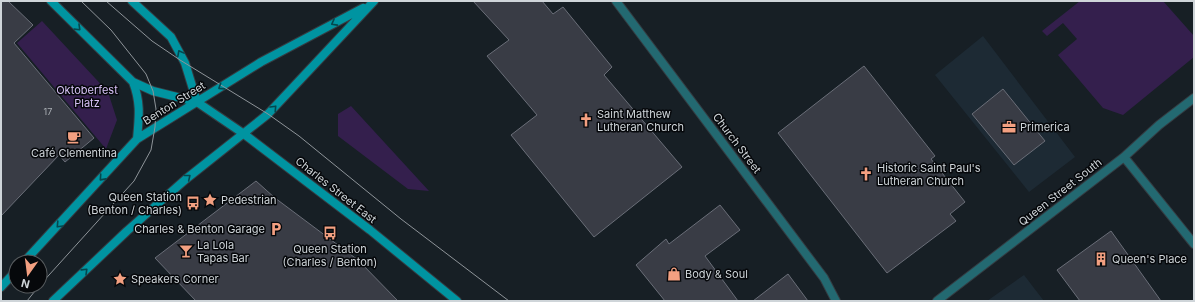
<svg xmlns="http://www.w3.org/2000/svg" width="1195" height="302" viewBox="0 0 1195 302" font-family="Inter,sans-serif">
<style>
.built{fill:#1d2a34}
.green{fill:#341f4d}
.building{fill:#393c45;stroke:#6a6e78}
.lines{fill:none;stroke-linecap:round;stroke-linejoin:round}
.minor-casing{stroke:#343c42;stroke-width:10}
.tertiary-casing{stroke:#343c42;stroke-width:10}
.secondary-casing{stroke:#343c42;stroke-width:10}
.minor{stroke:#236971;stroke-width:8}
.tertiary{stroke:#236971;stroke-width:8}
.secondary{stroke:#0094a1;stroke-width:8}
.tram{stroke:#8e9499;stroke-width:1}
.oneway{stroke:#03474e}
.labels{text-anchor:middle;stroke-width:3;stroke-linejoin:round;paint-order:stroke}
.number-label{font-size:9px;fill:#aaafb4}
.park-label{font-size:11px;fill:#d6c1f5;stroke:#06080b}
.street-label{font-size:11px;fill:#cfd5d9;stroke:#06080b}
.poi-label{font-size:11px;fill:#cfd5d9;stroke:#06080b;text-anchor:start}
</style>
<rect width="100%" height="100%" fill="#171f25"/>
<path class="built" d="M983,36L1075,157L1029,192L935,75Z
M1024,275L1044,301H987Z"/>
<path class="green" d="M1080,1H1163L1194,36V57L1123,115L1103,108L1058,55L1077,39L1063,23L1047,36L1042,31Z
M42,21L108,92L117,120L106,149L17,43Z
M351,106L429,191L408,189L338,136V114Z"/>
<path class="building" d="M1,1H8L33,25L14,43L94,138L65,162L59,155L1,216Z
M473,1H542L553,14L563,7L612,67L604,75L682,167L594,237L511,135L537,115L487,56L509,40Z
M864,66L935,156L931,159L965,202L950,214L956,221L887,273L778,133Z
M1003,89L1045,141L1014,165L972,114Z
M256,181L275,198L358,260L398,301H196L155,258Z
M720,205L740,230L705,256L738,301H665L636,265L666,239L669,244Z
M1111,231L1161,301H1080L1057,270Z
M788,274L808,301H753Z"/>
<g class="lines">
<g class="minor-casing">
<path id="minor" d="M616,1L824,278L836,301"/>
</g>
<g class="tertiary-casing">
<path id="tertiary" d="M1124,157L1194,244
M937,301L1124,157L1159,125L1194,98"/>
</g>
<g class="secondary-casing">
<path id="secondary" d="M51,1L133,82L153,91L197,102L244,134L370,230L457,301
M132,1L171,37L185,63L197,102
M133,82C141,103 139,117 137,139
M24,262L137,139L261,62L363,8
M1,287L16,271
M53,301L127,231L186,179L268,114L374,1"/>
</g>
<use href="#minor" class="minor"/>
<use href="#tertiary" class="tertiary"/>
<use href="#secondary" class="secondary"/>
<path class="tram" d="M106,1L152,41L180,60L268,114L299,136L401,219L509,301
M40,285L134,181L151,150L155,127L156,109L153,91L146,74L111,30L81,1
M27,301L39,286"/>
</g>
<defs><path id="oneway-chevron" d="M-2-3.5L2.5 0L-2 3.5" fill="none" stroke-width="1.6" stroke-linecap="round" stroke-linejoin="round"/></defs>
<g class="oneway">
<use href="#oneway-chevron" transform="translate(334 23) rotate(152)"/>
<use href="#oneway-chevron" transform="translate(78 28) rotate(44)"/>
<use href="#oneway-chevron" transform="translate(180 53) rotate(-118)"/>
<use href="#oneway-chevron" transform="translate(221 87) rotate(147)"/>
<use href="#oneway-chevron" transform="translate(274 108) rotate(-47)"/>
<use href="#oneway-chevron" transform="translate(188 177) rotate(-39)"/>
<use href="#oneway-chevron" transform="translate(102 178) rotate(132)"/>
<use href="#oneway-chevron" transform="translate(59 225) rotate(133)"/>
<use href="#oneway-chevron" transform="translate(85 271) rotate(-44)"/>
</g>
<defs>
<g id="church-bare" transform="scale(1.08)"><path d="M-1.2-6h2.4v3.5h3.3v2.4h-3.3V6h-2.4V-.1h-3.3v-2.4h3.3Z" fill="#f3a081" stroke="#06080b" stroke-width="2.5" paint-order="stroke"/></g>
<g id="office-bare" transform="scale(1.08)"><path d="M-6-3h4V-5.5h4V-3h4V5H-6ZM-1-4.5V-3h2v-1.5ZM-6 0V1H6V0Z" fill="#f3a081" stroke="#06080b" stroke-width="2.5" paint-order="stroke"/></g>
<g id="cafe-bare" transform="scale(1.08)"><path d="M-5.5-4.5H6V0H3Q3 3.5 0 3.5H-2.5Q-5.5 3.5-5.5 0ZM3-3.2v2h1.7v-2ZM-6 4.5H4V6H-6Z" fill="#f3a081" stroke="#06080b" stroke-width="2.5" paint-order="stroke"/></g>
<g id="sight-bare" transform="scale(1.08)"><path d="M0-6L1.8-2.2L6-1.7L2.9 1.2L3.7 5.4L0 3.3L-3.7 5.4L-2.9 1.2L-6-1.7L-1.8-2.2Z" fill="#f3a081" stroke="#06080b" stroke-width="2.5" paint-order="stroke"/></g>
<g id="bus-bare" transform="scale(1.08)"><path d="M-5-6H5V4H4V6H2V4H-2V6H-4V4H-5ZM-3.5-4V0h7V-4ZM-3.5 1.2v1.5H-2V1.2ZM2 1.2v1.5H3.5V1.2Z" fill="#f3a081" stroke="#06080b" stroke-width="2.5" paint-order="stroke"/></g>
<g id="parking-bare" transform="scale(1.08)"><path d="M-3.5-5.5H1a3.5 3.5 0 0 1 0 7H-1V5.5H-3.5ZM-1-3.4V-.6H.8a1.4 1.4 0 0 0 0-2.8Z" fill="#f3a081" stroke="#06080b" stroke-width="2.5" paint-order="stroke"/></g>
<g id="bar-bare" transform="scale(1.08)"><path d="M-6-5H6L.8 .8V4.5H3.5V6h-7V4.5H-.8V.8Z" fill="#f3a081" stroke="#06080b" stroke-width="2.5" paint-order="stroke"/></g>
<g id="building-bare" transform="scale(1.08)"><path d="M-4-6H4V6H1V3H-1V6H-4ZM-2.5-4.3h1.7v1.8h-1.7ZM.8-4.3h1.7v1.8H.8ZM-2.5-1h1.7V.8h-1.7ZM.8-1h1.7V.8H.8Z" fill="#f3a081" stroke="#06080b" stroke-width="2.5" paint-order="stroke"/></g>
<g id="shop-bare" transform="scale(1.08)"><path d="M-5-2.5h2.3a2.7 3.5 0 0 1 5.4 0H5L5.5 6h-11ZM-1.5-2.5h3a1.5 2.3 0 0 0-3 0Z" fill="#f3a081" stroke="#06080b" stroke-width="2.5" paint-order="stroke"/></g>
</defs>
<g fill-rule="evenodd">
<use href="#church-bare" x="586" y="120"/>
<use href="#office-bare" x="1009" y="127"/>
<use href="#cafe-bare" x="74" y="137"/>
<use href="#church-bare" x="866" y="174"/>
<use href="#sight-bare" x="210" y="200"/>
<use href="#bus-bare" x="193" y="203"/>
<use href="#parking-bare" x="276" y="229"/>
<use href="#bus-bare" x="330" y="233"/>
<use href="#bar-bare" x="186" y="251"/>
<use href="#building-bare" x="1101" y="259"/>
<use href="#shop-bare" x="674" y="274"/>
<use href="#sight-bare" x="120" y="279"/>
</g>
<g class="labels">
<g class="number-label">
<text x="48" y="115">17</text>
</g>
<g class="park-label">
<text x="87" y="94">Oktoberfest<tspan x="87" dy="13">Platz</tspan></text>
</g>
<g class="street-label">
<text transform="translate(174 103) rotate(-32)" y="4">Benton Street</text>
<text transform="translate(737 143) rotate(53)" y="4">Church Street</text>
<text transform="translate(336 190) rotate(38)" y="4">Charles Street East</text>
<text transform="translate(1060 192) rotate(-38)" y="4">Queen Street South</text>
</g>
<g class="poi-label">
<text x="597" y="118">Saint Matthew<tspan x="597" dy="13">Lutheran Church</tspan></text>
<text x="1020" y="131">Primerica</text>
<text x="74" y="157" text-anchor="middle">Café Clementina</text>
<text x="877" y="172">Historic Saint Paul's<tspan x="877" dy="13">Lutheran Church</tspan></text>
<text x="182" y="201" text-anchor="end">Queen Station<tspan x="182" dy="13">(Benton / Charles)</tspan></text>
<text x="221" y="204">Pedestrian</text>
<text x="265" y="233" text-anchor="end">Charles &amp; Benton Garage</text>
<text x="197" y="249">La Lola<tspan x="197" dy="13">Tapas Bar</tspan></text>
<text x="330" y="253" text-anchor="middle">Queen Station<tspan x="330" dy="13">(Charles / Benton)</tspan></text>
<text x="1112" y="263">Queen's Place</text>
<text x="685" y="278">Body &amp; Soul</text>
<text x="131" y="283">Speakers Corner</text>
</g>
</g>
<rect width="1195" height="302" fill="none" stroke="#cfd5d9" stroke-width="4"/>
<g transform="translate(28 274) rotate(194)"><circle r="19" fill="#06080b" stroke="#565a5d"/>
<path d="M0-3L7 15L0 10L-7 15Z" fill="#f3a081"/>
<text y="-6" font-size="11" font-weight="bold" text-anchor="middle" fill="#cfd5d9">N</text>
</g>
</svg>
